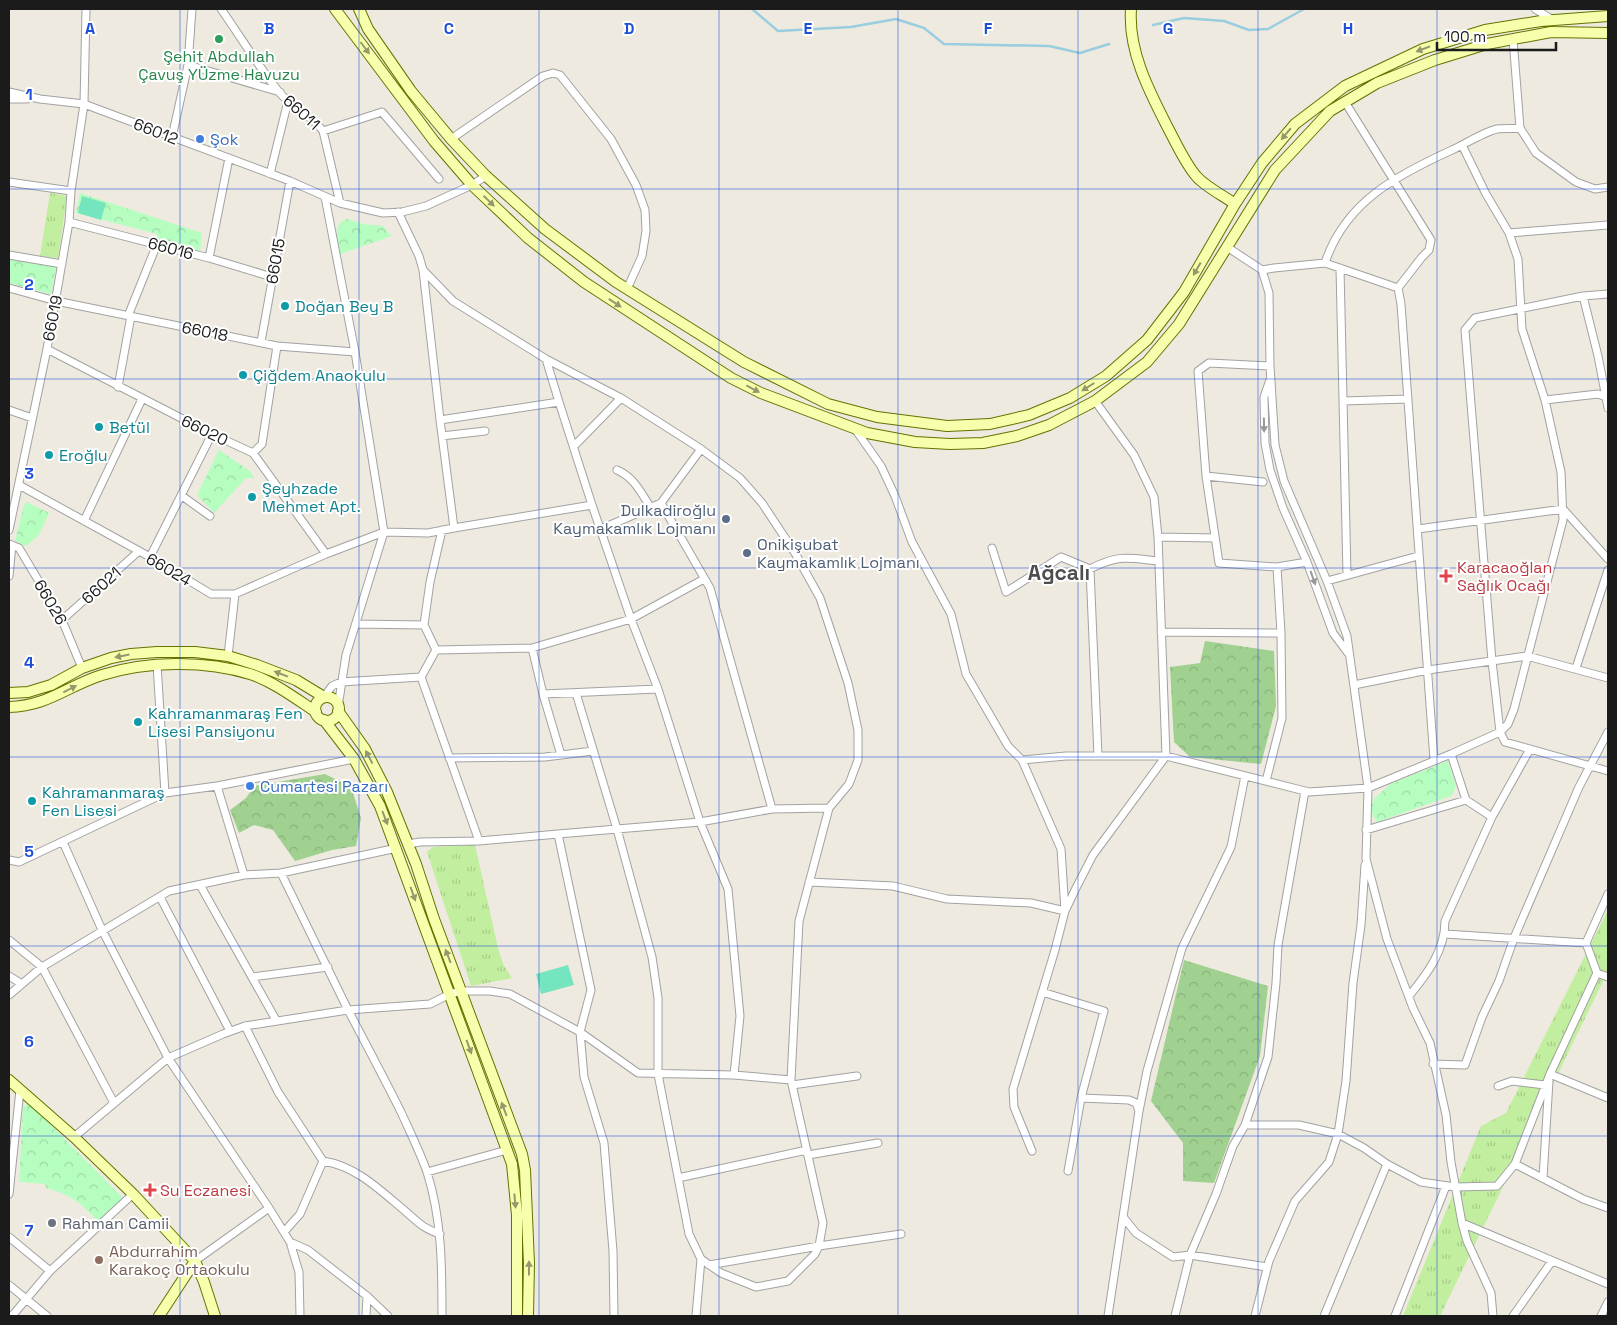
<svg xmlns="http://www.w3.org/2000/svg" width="1617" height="1325" viewBox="0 0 1617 1325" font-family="'Space Grotesk',sans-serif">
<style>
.grass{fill:url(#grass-tufts)}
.forest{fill:url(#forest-crowns)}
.park{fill:url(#park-crowns)}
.pitch{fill:#75e5bf}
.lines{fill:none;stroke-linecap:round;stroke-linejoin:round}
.stream{stroke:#9bcde0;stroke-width:2.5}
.street-casing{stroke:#a2a2a2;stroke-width:9}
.secondary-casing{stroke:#627400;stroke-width:12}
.street{stroke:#fff;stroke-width:7}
.secondary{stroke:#f7ffac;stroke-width:10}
.oneway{fill:#94986b}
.oneway2{fill:#989898}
.grid{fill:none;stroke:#1d4ed8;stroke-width:1;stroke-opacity:0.55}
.leisure-dot{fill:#2e9e5b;stroke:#fff;stroke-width:2}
.shop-dot{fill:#3f7fe0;stroke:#fff;stroke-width:2}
.culture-dot{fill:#0f9aa8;stroke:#fff;stroke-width:2}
.service-dot{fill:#5c6f8a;stroke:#fff;stroke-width:2}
.health-dot{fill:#e0444e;stroke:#fff;stroke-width:2}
.worship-dot{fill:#6b7280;stroke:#fff;stroke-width:2}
.education-dot{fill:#8d6e63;stroke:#fff;stroke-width:2}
.labels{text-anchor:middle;stroke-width:4;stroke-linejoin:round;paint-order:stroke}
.leisure-label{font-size:16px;fill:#27864d;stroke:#fff}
.street-label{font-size:16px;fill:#1b1b1b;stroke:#fff}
.shop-label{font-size:16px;fill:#366cbe;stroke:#fff;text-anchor:start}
.culture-label{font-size:16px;fill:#0d838f;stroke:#fff;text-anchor:start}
.service-label{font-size:16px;fill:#4e5e75;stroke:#fff;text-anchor:end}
.health-label{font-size:16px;fill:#be3a42;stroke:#fff;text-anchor:start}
.worship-label{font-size:16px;fill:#5b616d;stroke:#fff;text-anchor:start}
.education-label{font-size:16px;fill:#785e54;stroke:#fff;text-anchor:start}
.district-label{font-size:21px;font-weight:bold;fill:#4e4e4e;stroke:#fff}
.grid-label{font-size:16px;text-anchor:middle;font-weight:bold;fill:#1d4ed8;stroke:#fff;stroke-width:4;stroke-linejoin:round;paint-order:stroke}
</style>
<defs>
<pattern id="grass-tufts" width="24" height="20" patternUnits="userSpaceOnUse" patternTransform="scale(1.25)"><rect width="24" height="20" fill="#c2ee9f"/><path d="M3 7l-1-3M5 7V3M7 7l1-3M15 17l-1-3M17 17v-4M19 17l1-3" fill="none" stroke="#a6cc88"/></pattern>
<pattern id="forest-crowns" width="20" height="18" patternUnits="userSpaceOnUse" patternTransform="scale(1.25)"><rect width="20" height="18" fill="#a0d190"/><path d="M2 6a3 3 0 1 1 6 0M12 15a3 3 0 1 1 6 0" fill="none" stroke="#89b37c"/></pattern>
<pattern id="park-crowns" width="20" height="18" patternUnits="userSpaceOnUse" patternTransform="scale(1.25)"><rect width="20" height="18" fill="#b6febf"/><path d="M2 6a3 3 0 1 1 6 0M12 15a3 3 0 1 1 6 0" fill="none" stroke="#9cd9a4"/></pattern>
</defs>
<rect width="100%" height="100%" fill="#eeeadf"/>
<path class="grass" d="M50,193L67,196L58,258L40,256Z
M475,845L498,948L504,966L512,978L471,986L427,852L433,847Z
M1608,910V971L1440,1316H1403L1481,1126L1506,1113Z"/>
<path class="forest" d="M1205,641L1274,651L1276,706L1261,764L1190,757L1174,742L1170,667L1200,663Z
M325,774L351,787L361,818L356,846L332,850L295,861L273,830L254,825L239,833L230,810L246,798L254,786Z
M1184,960L1268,986L1260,1056L1214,1183L1183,1181V1143L1151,1101Z"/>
<path class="park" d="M80,193L202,233L200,251L158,239L157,234L76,213Z
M347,219L363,224L383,226L392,236L340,254C338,242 331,224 347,219Z
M9,259L56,266L51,294L9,283Z
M219,450L250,471L254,478H246L214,513L197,495Z
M27,502L49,513L39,535L26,546L15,541L24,505Z
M1448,761L1456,787L1451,796L1377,822L1370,811L1374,799L1390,784Z
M30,1104L124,1199L98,1221C80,1203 72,1195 46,1188L45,1184L19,1182L23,1106Z"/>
<path class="pitch" d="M82,196L106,203L101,220L78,213Z
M568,965L574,985L541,994L536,974Z"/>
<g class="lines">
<path class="stream" d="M752,9L778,31L851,27L896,19L924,28L944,44L1049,46L1080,53L1109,44
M1153,25L1184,18L1224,21L1249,30L1268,29L1304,9"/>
<g class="street-casing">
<path id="street" d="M221,9C240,36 258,66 279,92C292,108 311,115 323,131L340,203
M1535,9L1553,20
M1513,39L1520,128
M188,65L280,92
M9,92L40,99L84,104L290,181L340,203L383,213L402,212L426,206L472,185L486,176
M9,99H27
M1345,102L1431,240L1429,250L1422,257L1398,288L1401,304L1434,760
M323,131L382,112L439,179
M172,137L188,65L192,9
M451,139L543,76L553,73L560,75L611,139L636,185L645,210L646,231L642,256L627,289
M270,174L288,101
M9,182L71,191
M325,197L355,352L384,532L346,655L338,707
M398,212L419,256L423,270L440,420L454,528L592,505L631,619L658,689L700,822L728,889L740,1016L734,1075
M69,222L209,258L272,277
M1509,233L1608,225
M1227,247L1262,270L1269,293L1270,366L1275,445L1284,481L1327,581L1347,636L1368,788L1366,859L1387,939L1413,1008L1430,1043L1446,1115L1451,1162L1462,1223L1467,1241L1491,1293L1493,1316
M9,255L62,264
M209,258L229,158
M1325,263C1345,202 1397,175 1452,150C1465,144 1484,132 1497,129C1504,128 1513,129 1520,128L1536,153L1576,182L1595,189L1608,187
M1340,268L1347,575
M423,270L453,301L546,359L621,398L701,449L740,478L762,503L795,553L820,598L848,683L858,730V760L849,784L829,808
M1262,270L1274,268L1325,263L1398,288
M9,288L56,301L277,346L355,352
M1608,294L1583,296L1475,318L1465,330L1492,661L1500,732L1505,742L1608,771
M1583,296L1598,356L1608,408
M128,316L157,244
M261,342L290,181
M47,349L212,434L253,453L326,554
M546,359L559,402
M1270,366L1209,363L1198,371L1206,476L1219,563L1277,567L1307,562
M1270,380L1264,397L1265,443L1270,470L1283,508L1307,562L1333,633L1348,653
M118,387L131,316
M1545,400L1598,394L1606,397L1608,396
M1343,401L1408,399
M9,410L32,418
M440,420L559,402L592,505
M442,436L485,431
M574,446L621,398
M253,453L262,444L277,346
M617,470C634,477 641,493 651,508
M1206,476L1263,482
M19,485L150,557L211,594H235L326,554L384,532L428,533L454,528
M182,496L210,516
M661,503L701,449
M84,521L142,399
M1418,529L1563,509L1608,559
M9,530L47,349L69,222L71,191L84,104L86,9
M1158,537L1215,538
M9,544L19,548L62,620L82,668
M992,548L1006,592L1061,557L1090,569C1119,554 1128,558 1158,561
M150,557L212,434
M1090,569L1098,756
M9,576L12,545
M1327,581L1418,556
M62,620L139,551
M356,624L424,625L436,650
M424,625L430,582L442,530
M1161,632L1281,633
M532,648L631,619L704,579
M228,656L235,594
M157,664L165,793
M1576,668L1608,570
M421,677L479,841L558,834L591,990L580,1032L638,1073L734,1075L791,1080
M1354,685L1428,670L1527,656L1608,678
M576,693L617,829L652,957L658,998V1074L689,1234L701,1259L721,1273L756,1287L788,1281L815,1254L819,1246L823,1223L791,1080L799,921L829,808L772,809
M543,694L561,755
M324,697L332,686L341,682L421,677L436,650L532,648L543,694L658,689
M1451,754L1466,800L1492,817
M449,758L545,757L593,751
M1022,760L1066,756H1166L1309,792L1368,788L1451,754L1500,732L1508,724L1514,709L1563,520L1561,472L1545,400L1522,329L1518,259L1509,233L1486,194L1462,145
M1266,781L1282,718L1281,633L1277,567
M217,786L244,875
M1366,830L1466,800
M558,834L700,822L772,809L710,588L661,503L601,529
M63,842L102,930L168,1058L74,1137
M408,844L420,842L479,841
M9,860L19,862L165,793L217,786L354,759
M281,873L348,1010L245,1026L223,1034L168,1058L269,1208L290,1242L299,1272L300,1316
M809,882L893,886L947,899L1031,903L1065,911L1061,849L1022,760L1008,746L966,674L951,614L912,542L895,496L881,466L855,429
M200,885L276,1020
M160,897L230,1031
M1445,934L1586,943
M9,940L42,967L114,1103
M1597,973L1608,977
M9,976L22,984
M252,977L328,967
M1042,992L1104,1011L1081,1098L1068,1171
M9,995L42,967L169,891L244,875L281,873L397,848
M1409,996C1427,974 1445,951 1445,921L1492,817L1530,749
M245,1026L278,1092L323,1161L300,1214L284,1232
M1433,1064L1465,1065L1482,1017L1499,981L1514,938L1579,787L1608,732
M1550,1074L1608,1098
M792,1085L857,1076
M1498,1086L1512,1081L1545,1085
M1081,1098L1129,1100L1136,1103L1139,1111
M1245,1125H1299L1338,1134L1364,1148L1387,1164L1421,1182L1455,1187L1497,1186L1515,1164L1550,1074L1597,973L1586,943L1608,894
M1032,1151L1014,1107L1013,1089L1055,950L1065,911L1076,888L1093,855L1166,756L1158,537L1154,497L1134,455L1095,401
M808,1155L878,1143
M323,1161C356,1166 380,1190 405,1211C418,1222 422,1228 440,1234
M1515,1164L1583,1199L1608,1208
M427,1172L507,1150
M678,1178L807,1150
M1543,1178L1549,1081
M9,1194L20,1090
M1124,1218L1136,1233L1173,1257L1190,1255L1267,1267
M1462,1223L1608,1284
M9,1237L50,1271
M290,1242L308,1250L367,1296L388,1316
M195,1261L269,1208
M709,1265L819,1246L901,1234
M9,1285L47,1316
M12,1316L50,1271L133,1194
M366,1316L367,1296
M442,1316C442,1268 442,1219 427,1172C420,1152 410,1132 401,1112C384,1078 366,1044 348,1010L430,1004L450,994L461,991H490L510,994L580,1032L584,1077L604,1143L613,1251L614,1316
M696,1316L701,1259
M1108,1316L1139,1111L1147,1071L1182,948L1231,847L1245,776
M1175,1316L1190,1255L1216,1194L1233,1146L1245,1125L1268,1057L1276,983L1278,945L1305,791
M1255,1316L1269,1261L1295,1201L1329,1162L1338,1134L1346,1081L1353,983L1361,925L1365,865
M1324,1316L1387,1164
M1395,1316L1446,1186
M1513,1316L1552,1261
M1601,1316L1608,1302"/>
</g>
<g class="secondary-casing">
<path id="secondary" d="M335,9L434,141L472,185L528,238L584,282L731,378L761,393L867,433L915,442L950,444L983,443L1017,436L1049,425L1095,401L1147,362L1179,324L1275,170L1330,111L1377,83L1435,60L1487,44L1551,32L1608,33
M359,9L368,29L411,91L451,139L486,176L545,229L616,282L744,362L828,404L877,417L947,426L990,424L1029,415L1070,398L1106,376L1147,340L1184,292L1235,204L1262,163L1295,124L1345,86L1423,49L1485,30L1541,21L1608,16
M1131,9C1128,51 1149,91 1168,128C1176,143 1186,165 1197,177C1206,187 1224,196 1235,204
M9,693L28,692L51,685L82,668L111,658L131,654L157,652H195L228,656L257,665L296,680L324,697
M315 709a12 12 0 1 1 24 0a12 12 0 1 1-24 0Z
M9,707C48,706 67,686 102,675C146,661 205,660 250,674C274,682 295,698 316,712
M338,711L365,749L387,792L416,864L434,919L522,1154L525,1170L529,1263L528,1316
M324,720L354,759L380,806L512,1164L517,1215V1316
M9,1080L74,1137L133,1194L195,1261L159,1316
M195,1261L204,1282L215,1316"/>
</g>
<use href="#street" class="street"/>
<use href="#secondary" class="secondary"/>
</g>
<defs><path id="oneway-solid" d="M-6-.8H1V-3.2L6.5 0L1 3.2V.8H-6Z" transform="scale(1.25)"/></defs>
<g class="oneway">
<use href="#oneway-solid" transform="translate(365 48) rotate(53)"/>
<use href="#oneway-solid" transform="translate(1423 49) rotate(159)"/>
<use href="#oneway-solid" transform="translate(1286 134) rotate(130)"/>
<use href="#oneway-solid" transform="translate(489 201) rotate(44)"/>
<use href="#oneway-solid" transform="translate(1197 269) rotate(120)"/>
<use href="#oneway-solid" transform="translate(615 303) rotate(33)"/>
<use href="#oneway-solid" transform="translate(1088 387) rotate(148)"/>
<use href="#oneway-solid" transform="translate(753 389) rotate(28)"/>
<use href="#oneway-solid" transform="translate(122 656) rotate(169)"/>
<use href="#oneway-solid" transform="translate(281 674) rotate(-159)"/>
<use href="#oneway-solid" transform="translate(70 689) rotate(-27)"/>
<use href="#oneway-solid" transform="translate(369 757) rotate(-118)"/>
<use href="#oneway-solid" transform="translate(385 818) rotate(69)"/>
<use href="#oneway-solid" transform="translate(413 894) rotate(70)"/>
<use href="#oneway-solid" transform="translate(448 956) rotate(-111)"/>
<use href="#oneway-solid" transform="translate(469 1047) rotate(70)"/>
<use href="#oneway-solid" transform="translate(504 1109) rotate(-111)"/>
<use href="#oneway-solid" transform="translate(515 1201) rotate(85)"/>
<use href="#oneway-solid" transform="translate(529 1268) rotate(-90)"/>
</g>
<g class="oneway2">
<use href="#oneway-solid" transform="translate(1264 425) rotate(89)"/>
<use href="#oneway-solid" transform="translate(1313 578) rotate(70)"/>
</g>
<path class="grid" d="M180,9V1316M359,9V1316M539,9V1316M719,9V1316M898,9V1316M1078,9V1316M1258,9V1316M1437,9V1316M9,189H1608M9,379H1608M9,568H1608M9,757H1608M9,946H1608M9,1136H1608"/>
<circle class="leisure-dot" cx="219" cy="39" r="5"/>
<g class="shop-dot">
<circle cx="200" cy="139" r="5"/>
<circle cx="250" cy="786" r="5"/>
</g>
<g class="culture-dot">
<circle cx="285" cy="306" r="5"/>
<circle cx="243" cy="375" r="5"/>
<circle cx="99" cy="427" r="5"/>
<circle cx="49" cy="455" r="5"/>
<circle cx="252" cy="497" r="5"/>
<circle cx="138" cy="722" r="5"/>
<circle cx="32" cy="801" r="5"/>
</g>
<g class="service-dot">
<circle cx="726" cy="519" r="5"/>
<circle cx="747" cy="553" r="5"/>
</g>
<g class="health-dot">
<path d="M1443.5 568.5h5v5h5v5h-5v5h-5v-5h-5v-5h5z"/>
<path d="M147.5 1182.5h5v5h5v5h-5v5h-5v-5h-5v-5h5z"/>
</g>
<circle class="worship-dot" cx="52" cy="1223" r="5"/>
<circle class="education-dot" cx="99" cy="1260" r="5"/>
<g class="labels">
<g class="leisure-label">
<text x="219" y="62">Şehit Abdullah<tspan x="219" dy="18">Çavuş YÜzme Havuzu</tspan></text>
</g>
<g class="street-label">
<text transform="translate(302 112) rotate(42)" y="6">66011</text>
<text transform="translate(156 131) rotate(21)" y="6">66012</text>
<text transform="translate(171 248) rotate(15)" y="6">66016</text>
<text transform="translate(275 261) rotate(-80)" y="6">66015</text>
<text transform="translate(52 318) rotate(-79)" y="6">66019</text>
<text transform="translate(205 331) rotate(11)" y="6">66018</text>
<text transform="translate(205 430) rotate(26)" y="6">66020</text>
<text transform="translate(169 569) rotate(30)" y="6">66024</text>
<text transform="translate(101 585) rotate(-42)" y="6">66021</text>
<text transform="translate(51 602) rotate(60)" y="6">66026</text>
</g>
<g class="shop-label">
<text x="210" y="145">Şok</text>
<text x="260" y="792">Cumartesi Pazarı</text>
</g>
<g class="culture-label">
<text x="295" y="312">Doğan Bey B</text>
<text x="253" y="381">Çiğdem Anaokulu</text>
<text x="109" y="433">Betül</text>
<text x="59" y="461">Eroğlu</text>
<text x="262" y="494">Şeyhzade<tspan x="262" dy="18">Mehmet Apt.</tspan></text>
<text x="148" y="719">Kahramanmaraş Fen<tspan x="148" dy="18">Lisesi Pansiyonu</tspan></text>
<text x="42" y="798">Kahramanmaraş<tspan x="42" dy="18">Fen Lisesi</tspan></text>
</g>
<g class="service-label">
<text x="716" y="516">Dulkadiroğlu<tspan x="716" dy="18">Kaymakamlık Lojmanı</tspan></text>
<text x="757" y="550" text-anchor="start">Onikişubat<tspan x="757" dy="18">Kaymakamlık Lojmanı</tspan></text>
</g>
<g class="health-label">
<text x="1457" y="573">Karacaoğlan<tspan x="1457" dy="18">Sağlık Ocağı</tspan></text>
<text x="160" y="1196">Su Eczanesi</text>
</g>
<g class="worship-label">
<text x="62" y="1229">Rahman Camii</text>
</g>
<g class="education-label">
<text x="109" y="1257">Abdurrahim<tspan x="109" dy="18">Karakoç Ortaokulu</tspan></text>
</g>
<g class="district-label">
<text x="1059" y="580">Ağcalı</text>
</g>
</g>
<g class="grid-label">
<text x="90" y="34">A</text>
<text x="269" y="34">B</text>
<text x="449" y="34">C</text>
<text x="629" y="34">D</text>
<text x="808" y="34">E</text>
<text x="988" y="34">F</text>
<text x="1168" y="34">G</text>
<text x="1348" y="34">H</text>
<text x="29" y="100">1</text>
<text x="29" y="290">2</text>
<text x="29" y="479">3</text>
<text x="29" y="668">4</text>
<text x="29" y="857">5</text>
<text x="29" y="1047">6</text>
<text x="29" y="1236">7</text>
</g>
<rect width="1617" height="1325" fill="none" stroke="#1b1b1b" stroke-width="20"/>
<path d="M1437 42v8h119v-8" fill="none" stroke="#1b1b1b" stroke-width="2.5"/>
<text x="1444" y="42" font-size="15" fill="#1b1b1b" stroke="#ffffff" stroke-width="4" paint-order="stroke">100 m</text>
</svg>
